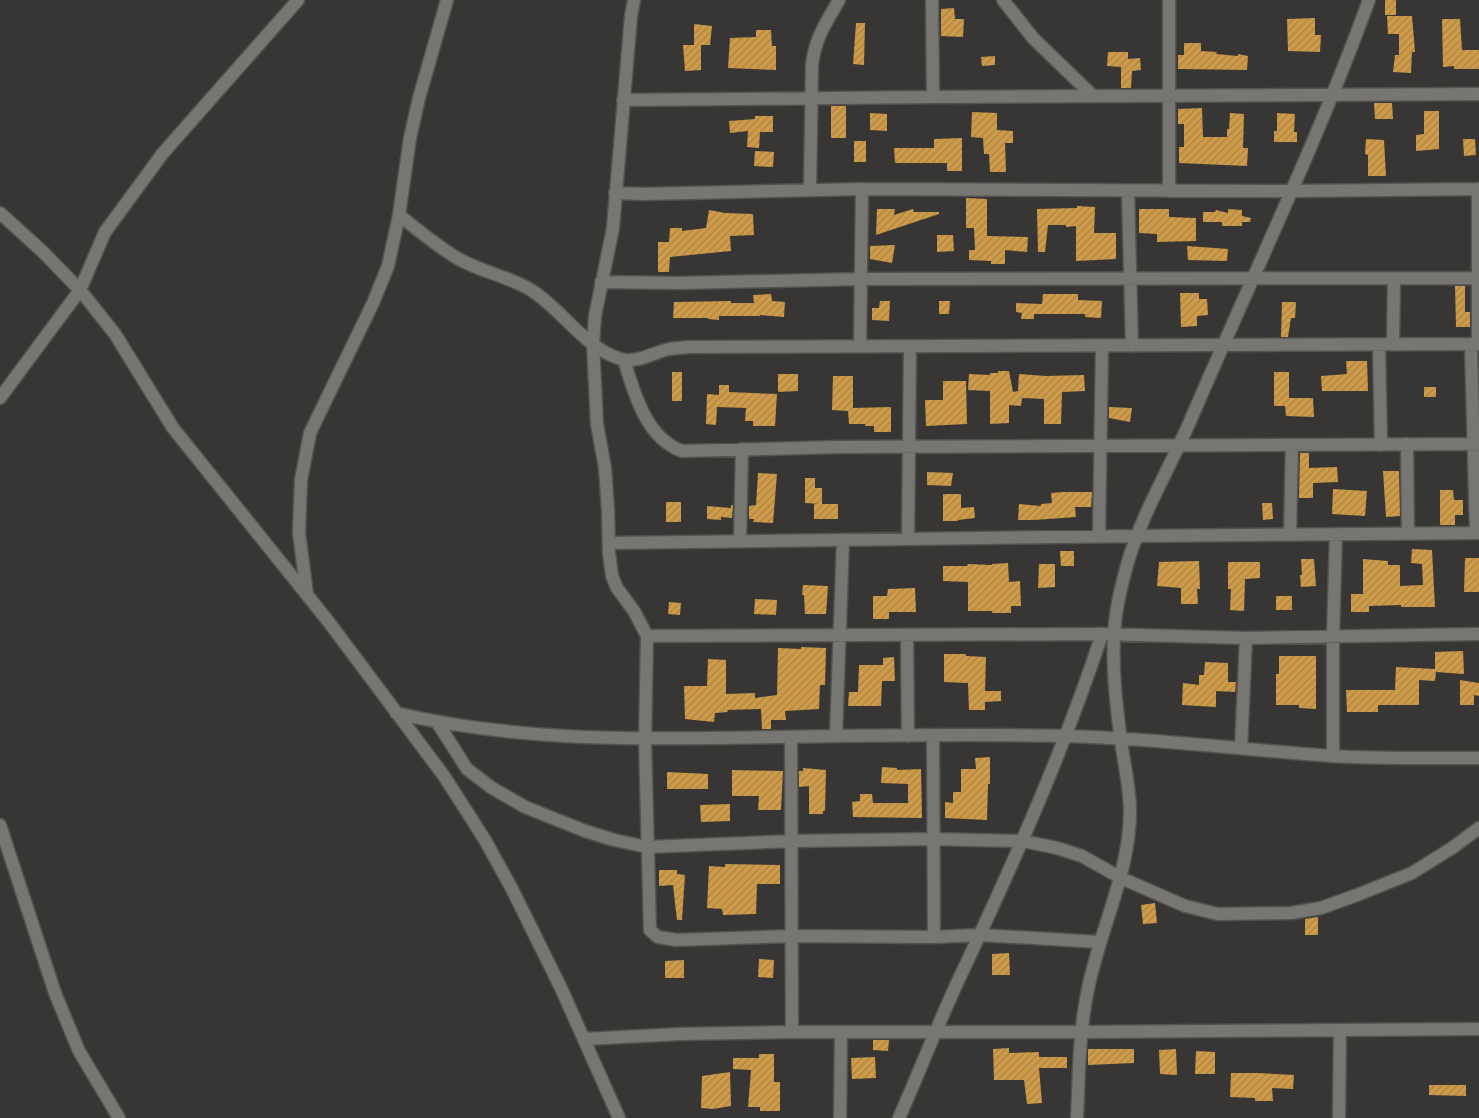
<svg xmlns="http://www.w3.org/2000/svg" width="1479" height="1118" viewBox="0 0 1479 1118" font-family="Figtree,sans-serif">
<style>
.building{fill:url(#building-hatch)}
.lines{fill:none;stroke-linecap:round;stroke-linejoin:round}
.minor-casing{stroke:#53524f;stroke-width:15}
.minor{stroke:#787673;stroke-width:12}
</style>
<defs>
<pattern id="building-hatch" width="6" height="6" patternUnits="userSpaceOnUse" patternTransform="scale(1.25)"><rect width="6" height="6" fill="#ce9b49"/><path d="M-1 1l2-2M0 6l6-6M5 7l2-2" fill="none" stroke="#ab8447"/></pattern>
</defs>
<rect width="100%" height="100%" fill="#383634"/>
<path class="building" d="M1385,0H1396V15H1385Z
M954,8L955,19H964L963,37L941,36V9Z
M1387,16H1412L1415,52H1412L1411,73L1393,72L1395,55H1399V34H1388Z
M1315,18V35H1321L1320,52L1288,51L1287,19Z
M1442,19H1460L1462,50H1479V69H1454V66L1443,67Z
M856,23H865L864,65L853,64Z
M694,24L712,26L710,45H694Z
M756,30H771L772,46H776V70L728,68L730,38L756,37Z
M1184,43H1201V51L1217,52L1216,54L1238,56V54L1248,56L1247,70L1178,69V55H1184Z
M683,45H701V70L685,71Z
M1108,52H1128V59L1140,58L1141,70L1132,71L1131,88H1121V67L1107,66Z
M995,56V65L982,66L981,57Z
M1374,103H1392L1393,119H1375Z
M831,106H846V138H831Z
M1202,108L1203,137H1227V129H1229L1230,113L1244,114L1243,148H1248L1247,166L1179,163V147H1184V124H1178V109Z
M1424,111H1439V149L1416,151V135L1424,134Z
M972,112L997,113V130L1013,131V143H1005L1006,172H990L989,154H984L983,138L971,137Z
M870,113L887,114V131L870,130Z
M1277,113L1295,114L1294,132H1297V142H1274V131H1277Z
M755,116H773V132H760L759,148L747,147L748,131L730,133L729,121L755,119Z
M962,138V171H947V163H895L894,148H934V139Z
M1366,139L1384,140L1386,176H1368V155L1365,154Z
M1463,139H1475L1476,155L1464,156Z
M854,141H866V162H854Z
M755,151L774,152L773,167L754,166Z
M966,198L987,199V236L1028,237L1027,252L1005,250V264H991V261L969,260V250H975L974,228H966Z
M1077,206L1095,207L1094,233H1116V259L1076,261V226L1066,227V225H1048L1045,252H1038L1037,209L1077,208Z
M877,209H895L894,215L913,209L914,212H939V214L876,235Z
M1139,209H1169V217L1196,218V241L1157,242V234L1139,233Z
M1228,209L1242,210V216L1251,218L1250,222H1242V226H1222V222H1203V212H1215L1216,210L1228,213Z
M709,210L725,213L753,214L754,235L730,236L731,251L670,257L669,272H658V242H669L670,228H682V231L706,228Z
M937,235H953L954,251L937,252Z
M895,245L892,263L870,259V246Z
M1187,246L1228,249L1227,261L1188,260Z
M1455,286H1465V312H1470V327H1456Z
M1180,293H1199V299H1207L1208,315L1197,316V326L1181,327Z
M771,294L772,301L785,302L784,317L760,315V316H719V320L708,319V318H673L674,302L731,301V303H754L753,295Z
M1043,294H1078V300L1102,301L1101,318L1085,317V314H1034V319H1021L1022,313L1016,312V303L1042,304Z
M880,301H890L889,321L872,320V308H879Z
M939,301H950L949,314H939Z
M1282,302H1296L1295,318H1291L1288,337H1281Z
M1346,361H1367L1368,391H1322L1321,376L1347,374Z
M998,371H1009L1013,392L1018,391L1019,374L1046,376L1084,375L1085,391L1062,392L1061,424H1044V399L1022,398L1021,406L1009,405V423L990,424V391L968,390L969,374L990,375V373H998Z
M672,372H682V401H672Z
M1274,372H1289V398H1313L1314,417L1286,416L1285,406H1274Z
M778,374H798V391L778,392Z
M833,376H853V408L891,407V432H874V426H865V424H849L848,411L832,410Z
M943,381H966L967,424L926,426L925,400H943Z
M719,385H729V392L777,394L775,426H753V421H745L746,408L717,407L716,425L706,424L707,394L719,395Z
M1424,387H1436V397H1424Z
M1109,407L1132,408L1130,422L1109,418Z
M1300,453H1309V468L1337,467L1338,482L1313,483V498H1299Z
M1383,471H1399L1400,516L1386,517Z
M927,472L953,473L951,486L927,485Z
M758,473L777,474L773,523L753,522L754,519H749V506L756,505Z
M805,478H815V488H822V504H838V519H814V504H820L805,503Z
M1333,489L1367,491L1365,516L1332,514Z
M1440,490H1453L1454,500H1463V515H1455V525H1440Z
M1063,492H1092L1091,507H1075L1076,517L1034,520H1018L1019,504L1041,506V504L1052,503L1051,493Z
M943,494H961V508L974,507L975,518L958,520V521H943Z
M666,502H681V522H666Z
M1262,503H1272L1273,519L1263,520Z
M731,505H733L732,518L721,517V520L707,519V506L731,508Z
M1412,549L1432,550L1435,607H1401V605L1369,606V612H1351V594H1363V559L1388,561V565H1400V586L1423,585L1422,564L1411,563Z
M1060,551H1074V566H1061Z
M1465,558H1479V592H1464Z
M1301,559H1314L1316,586L1301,587L1300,575H1302Z
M1199,561L1200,589H1197L1198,604H1181V588L1157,586L1159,562Z
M1228,562H1260V578L1245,579L1244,611L1230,610L1231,589H1228Z
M1008,563L1009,582L1020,581L1021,606H1011V613H992V611H968V582L943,581V566H967L968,564L992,565V564Z
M1039,564H1055V587L1038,588Z
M803,585L828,586L826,614H805L804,595H802Z
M915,588L916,612H889V619H873V596H887L888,589Z
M1276,596H1292V610H1276Z
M755,599L777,600L776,615L754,614Z
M669,602L681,603L680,615L668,614Z
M801,647L826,648L825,685H820L819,709L785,711L786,720H771V729H762L761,709L727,710L728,712L715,713L714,722L685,719L684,686H707L708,659L726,660V694L755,693V698L777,695L778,648L801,649Z
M1463,651L1464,674L1436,672L1435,681L1419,680V705H1378V712H1347L1346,690H1395L1396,667L1435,669V652Z
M944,654H966V656L986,657L985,691H1001V701L985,702V710H969L968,683L944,682Z
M1279,656H1316V709L1299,708V705H1276V674H1279Z
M894,657L895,681H882L881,706H848L849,692H858L859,665H883V658Z
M1205,662L1228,663V682H1236L1235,692L1216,691V707L1182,705L1183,683L1199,685V675H1204Z
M1460,680L1479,683V696L1474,695V705H1460Z
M990,757V784H988L987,820L945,818V802L953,803V792H961V769H976L975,758Z
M882,767L897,768V770L921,769L922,818L853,817L852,802L860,801V794H872L873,803H908V784L881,783Z
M803,768L826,770L825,811H823V814H809V786L799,787V771H803Z
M732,770L783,771L781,810H758L759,796H732Z
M667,772L708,774V789H667Z
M730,804V821L701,822L700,805Z
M725,864L780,865V884H757L756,914L723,915L722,909L707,908L709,866L725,867Z
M659,870H677V874L685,875L682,920H677L673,885L659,886Z
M1155,903L1157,923L1143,924L1141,905Z
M1318,917V935H1305V919Z
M1009,953L1010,975H992V954Z
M759,959L774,960L773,978L758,977Z
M684,960V978H665V961Z
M873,1040H889L888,1051L873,1050Z
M1009,1048V1053L1039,1052V1057H1067V1068H1039L1042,1103L1027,1104L1024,1080H994L993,1049Z
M1088,1049H1134V1063L1088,1065Z
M1176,1049L1177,1075L1160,1074L1159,1050Z
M1196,1051L1215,1052V1074H1195Z
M759,1054H774V1082H780V1111H760V1107H748L751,1070L733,1069V1058H759Z
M875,1057L876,1078L852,1079L851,1058Z
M730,1072L731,1106L713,1109L701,1108L702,1076Z
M1231,1073H1258L1294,1075L1293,1089L1272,1088L1273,1101H1255V1098L1230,1097Z
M1429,1085H1466V1096L1429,1095Z"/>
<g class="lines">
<g class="minor-casing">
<path id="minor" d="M634,0L631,16L613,228L595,316L593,344L597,424L605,468L608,510L609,553L612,576L617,588L634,611L647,636L645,740L650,930L658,937L676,940L792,936L934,937L980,935L1100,942
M932,0L933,97
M1003,0L1033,38L1093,96
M623,100L933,97L1479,94
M1478,189V344
M810,190L812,65C815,38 826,23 839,0
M1128,191L1132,346
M1169,191V0
M615,193L643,194L862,189L1292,191L1479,189
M0,213L43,252L80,290L115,334L173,428L328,621L444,776L485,840L512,889L561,988L619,1118
M399,215C418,230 437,246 457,258C481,272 508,276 531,290C563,310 584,348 621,359C636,364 655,352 669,349C675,348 682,348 688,347L1479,344
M601,282L679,283L860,279L1479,278
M1393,344L1394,279
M1471,344L1476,533
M1379,345L1381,445
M860,346L862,189
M624,360C634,393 646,438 682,451L839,447L1479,444
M0,398L80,290L105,232L163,153L298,0
M1407,444L1408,534
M1290,535L1292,445
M1099,536L1102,346
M908,539L910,346
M740,541L742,449
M609,543L1136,536L1479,533
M307,594L299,533L301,480L310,433L373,303L388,266L399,215L410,138L419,98L447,0
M907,635L908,736
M647,636L1102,634L1246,638L1479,634
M396,713C541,747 689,738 836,736C912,735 989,734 1065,736C1154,738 1243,750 1332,756C1381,759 1430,758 1479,758
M437,722L467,769L492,788L525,807L585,831L614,840L647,847L792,841L933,839L1023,841L1057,848L1082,856L1121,878L1185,906L1218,914L1291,913L1321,908L1357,895L1412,873L1452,848L1479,828
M836,736L843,540
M933,736L934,937
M791,737L792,1032
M1241,748L1246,638
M1333,756V636L1336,534
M0,825L55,993L79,1051L119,1118
M584,1039L680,1034L792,1032H1081L1479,1029
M840,1118L841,1033
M899,1118C922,1066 942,1013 967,962C1017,855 1065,747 1102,634
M1077,1118C1079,1075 1079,1031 1088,989C1100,929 1130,872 1130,811C1130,788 1124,764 1121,741C1116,703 1111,661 1115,623C1117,603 1122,583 1127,565C1142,513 1170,468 1191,419C1251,279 1317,143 1369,0
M1339,1118L1340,1030"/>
</g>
<use href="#minor" class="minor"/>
</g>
</svg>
